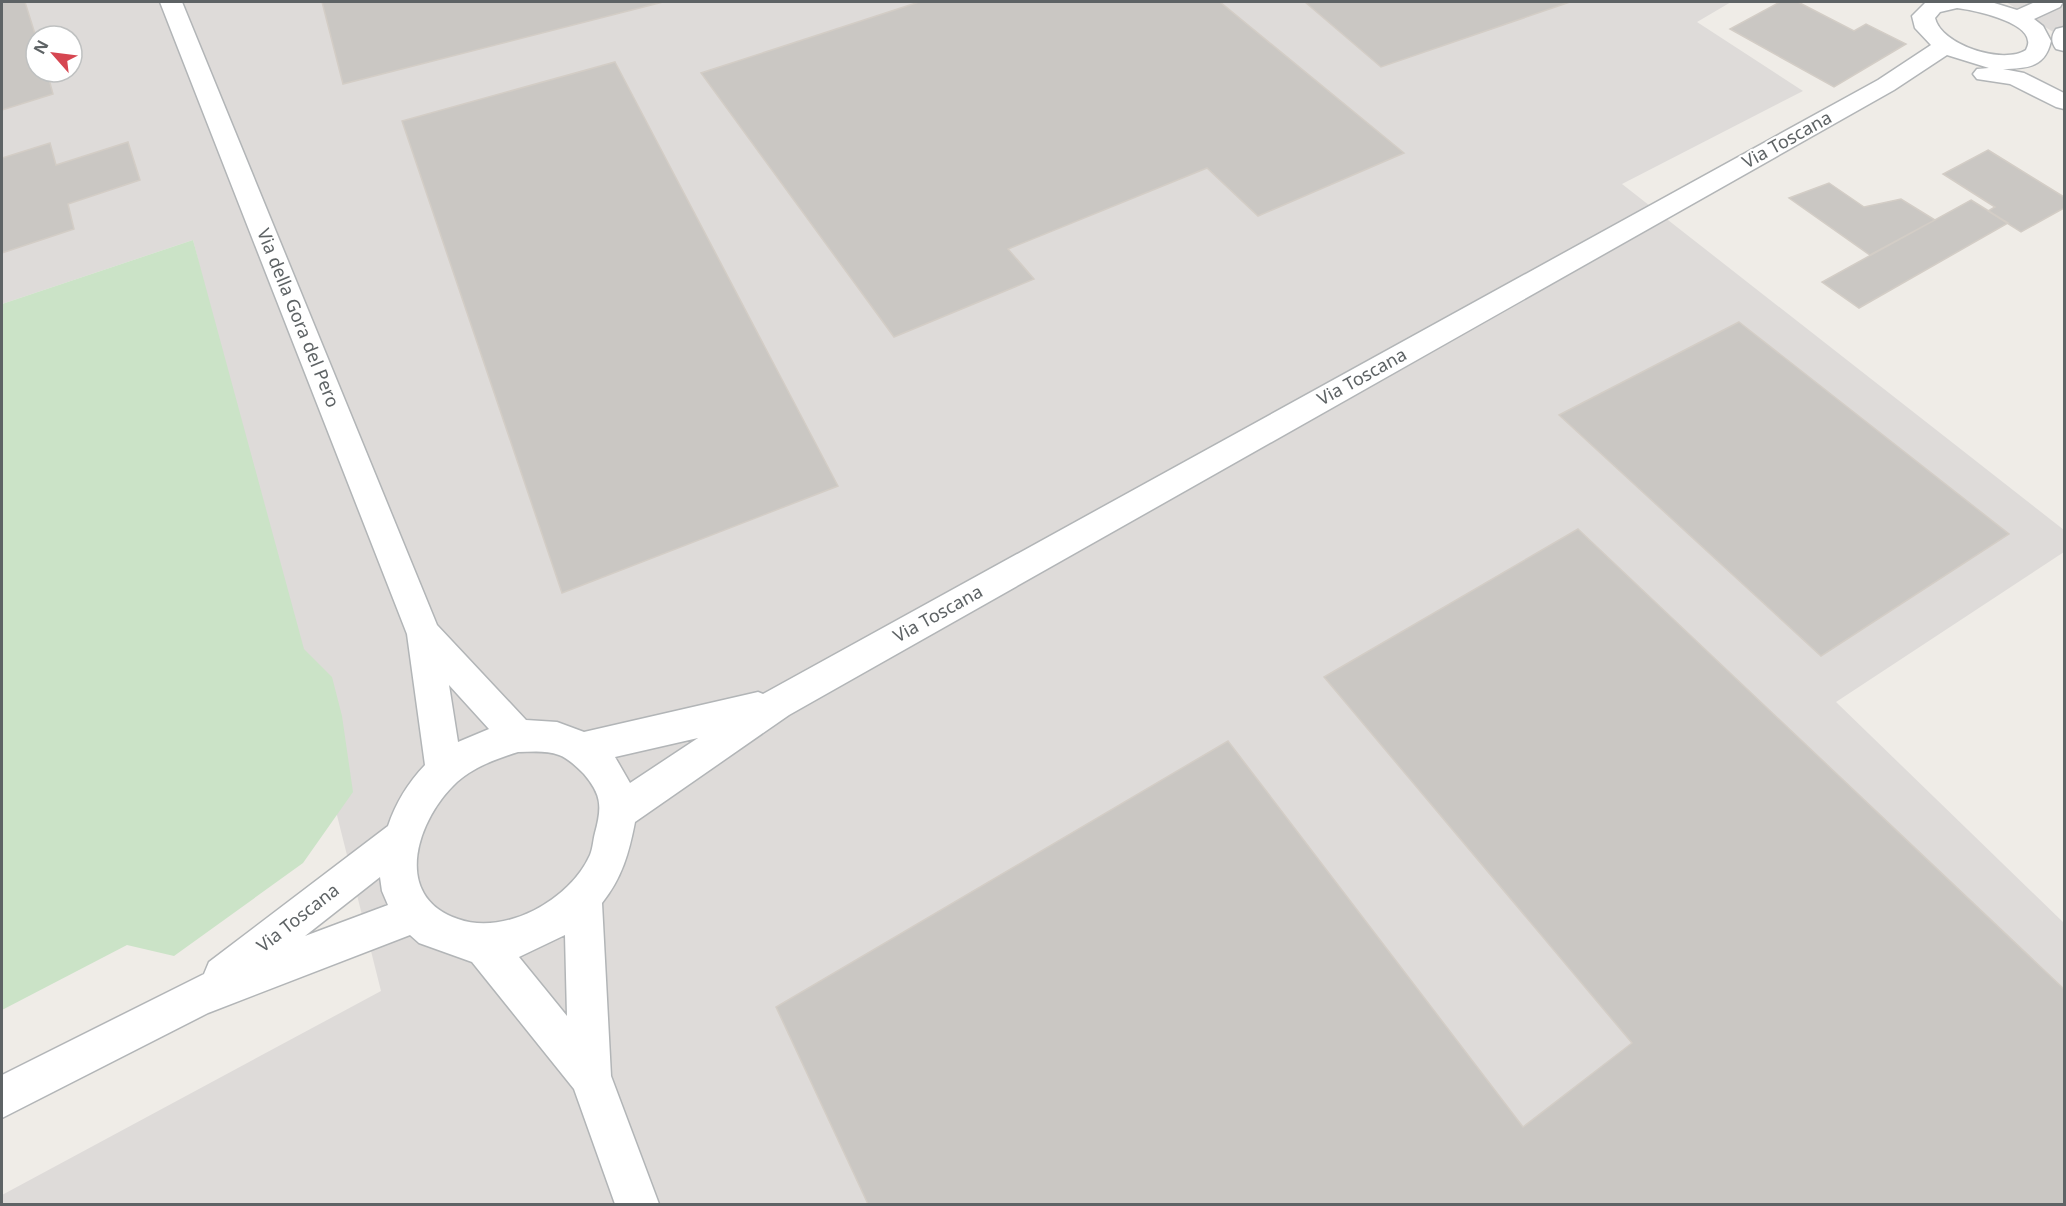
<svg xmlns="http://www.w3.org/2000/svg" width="2066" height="1206" viewBox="0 0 2066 1206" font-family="'Noto Sans',sans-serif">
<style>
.industrial{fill:#dedbd9;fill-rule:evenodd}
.green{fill:#cbe3c7}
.building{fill:#cac7c3;stroke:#d3cdc6;stroke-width:1.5}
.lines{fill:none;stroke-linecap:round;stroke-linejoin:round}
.minor-casing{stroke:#b2b5b7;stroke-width:3}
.minor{fill:#fff;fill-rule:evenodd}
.labels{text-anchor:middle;stroke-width:4.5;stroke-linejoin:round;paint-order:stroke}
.street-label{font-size:18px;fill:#5e6365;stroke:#fff}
</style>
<rect width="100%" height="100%" fill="#efece7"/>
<path class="industrial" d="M2,2H1731L1697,22L1803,91L1622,184L2064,530V552L1836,702L2064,923V1204H2V1195L381,991L193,240L2,304ZM36,36H72V72H36Z
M2006,2H2064V39Z"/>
<path class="green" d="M193,240L304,649L332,677L342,716L353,792L303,863L174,956L127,945L2,1010V304Z"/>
<path class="building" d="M2,2H25L36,37V72H47L53,94L2,110Z
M322,2H663L343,84Z
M919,2H1220L1404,153L1258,216L1207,168L1008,249L1034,279L894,337L701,73Z
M1305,2H1570L1381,67Z
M1780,2H1798L1854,31L1866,24L1906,44L1834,87L1730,29Z
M615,62L838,486L562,593L402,121Z
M128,142L140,180L68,204L74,229L2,253V158L50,143L56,165Z
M1988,150L2064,197V208L2021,232L1988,211L1995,207L1943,174Z
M1829,183L1864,207L1901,199L1935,220L1870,255L1789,198Z
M1971,200L2008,223L1859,308L1822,282Z
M1739,322L2009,534L1821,656L1559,415Z
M1578,529L2064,989V1204H868L776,1007L1228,741L1523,1127L1632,1043L1324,677Z"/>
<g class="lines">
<g class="minor-casing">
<path id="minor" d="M160,2H182L437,625L526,720L557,722L584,732L758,692L763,694L1878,80L1931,45L1915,28L1912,16L1925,3L1991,2L2017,10L2035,2H2063L2060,7L2034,19L2043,26L2051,41C2045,68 2027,68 2003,69L2024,73L2064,93V109L2056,107L2010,84L1977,79L1973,74L1977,69L1989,68L1947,55L1894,90L789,715L635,822C629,853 622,878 602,903L611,1076L659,1204H615L574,1089L472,962L419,943L410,935L208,1013L2,1118V1075L204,974L209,962L388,826C396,802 408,783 425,765L407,634ZM1957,8C1973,10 2027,21 2028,41C2029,44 2027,47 2026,50C2003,65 1941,45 1935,18L1940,12ZM449,685L489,729L458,742ZM698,738L630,783L615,757ZM518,752C531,752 546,750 559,755C568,758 577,767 584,774C602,795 602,807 595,833C593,840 593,848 590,855C570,900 505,936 458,919C390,896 418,818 457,782C474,767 496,759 518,752ZM380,877L382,891L388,905L305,936ZM565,935L567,1016L519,957Z
M2064,27V51L2056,49C2051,42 2051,36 2056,29Z"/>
</g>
<use href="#minor" class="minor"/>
</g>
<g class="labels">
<g class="street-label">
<text transform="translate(1787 140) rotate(-29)" y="6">Via Toscana</text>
<text transform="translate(298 318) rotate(68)" y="6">Via della Gora del Pero</text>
<text transform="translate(1362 377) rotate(-29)" y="6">Via Toscana</text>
<text transform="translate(938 614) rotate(-29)" y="6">Via Toscana</text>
<text transform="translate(298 918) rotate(-38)" y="6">Via Toscana</text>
</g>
</g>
<rect width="2066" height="1206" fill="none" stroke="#5e6365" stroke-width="6"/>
<g transform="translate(54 54) rotate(298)"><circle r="28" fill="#ffffff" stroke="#bfc1c1" stroke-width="1.5"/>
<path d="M0-4.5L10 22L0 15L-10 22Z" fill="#d64651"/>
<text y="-9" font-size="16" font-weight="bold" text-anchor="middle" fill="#5e6365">N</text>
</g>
</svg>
